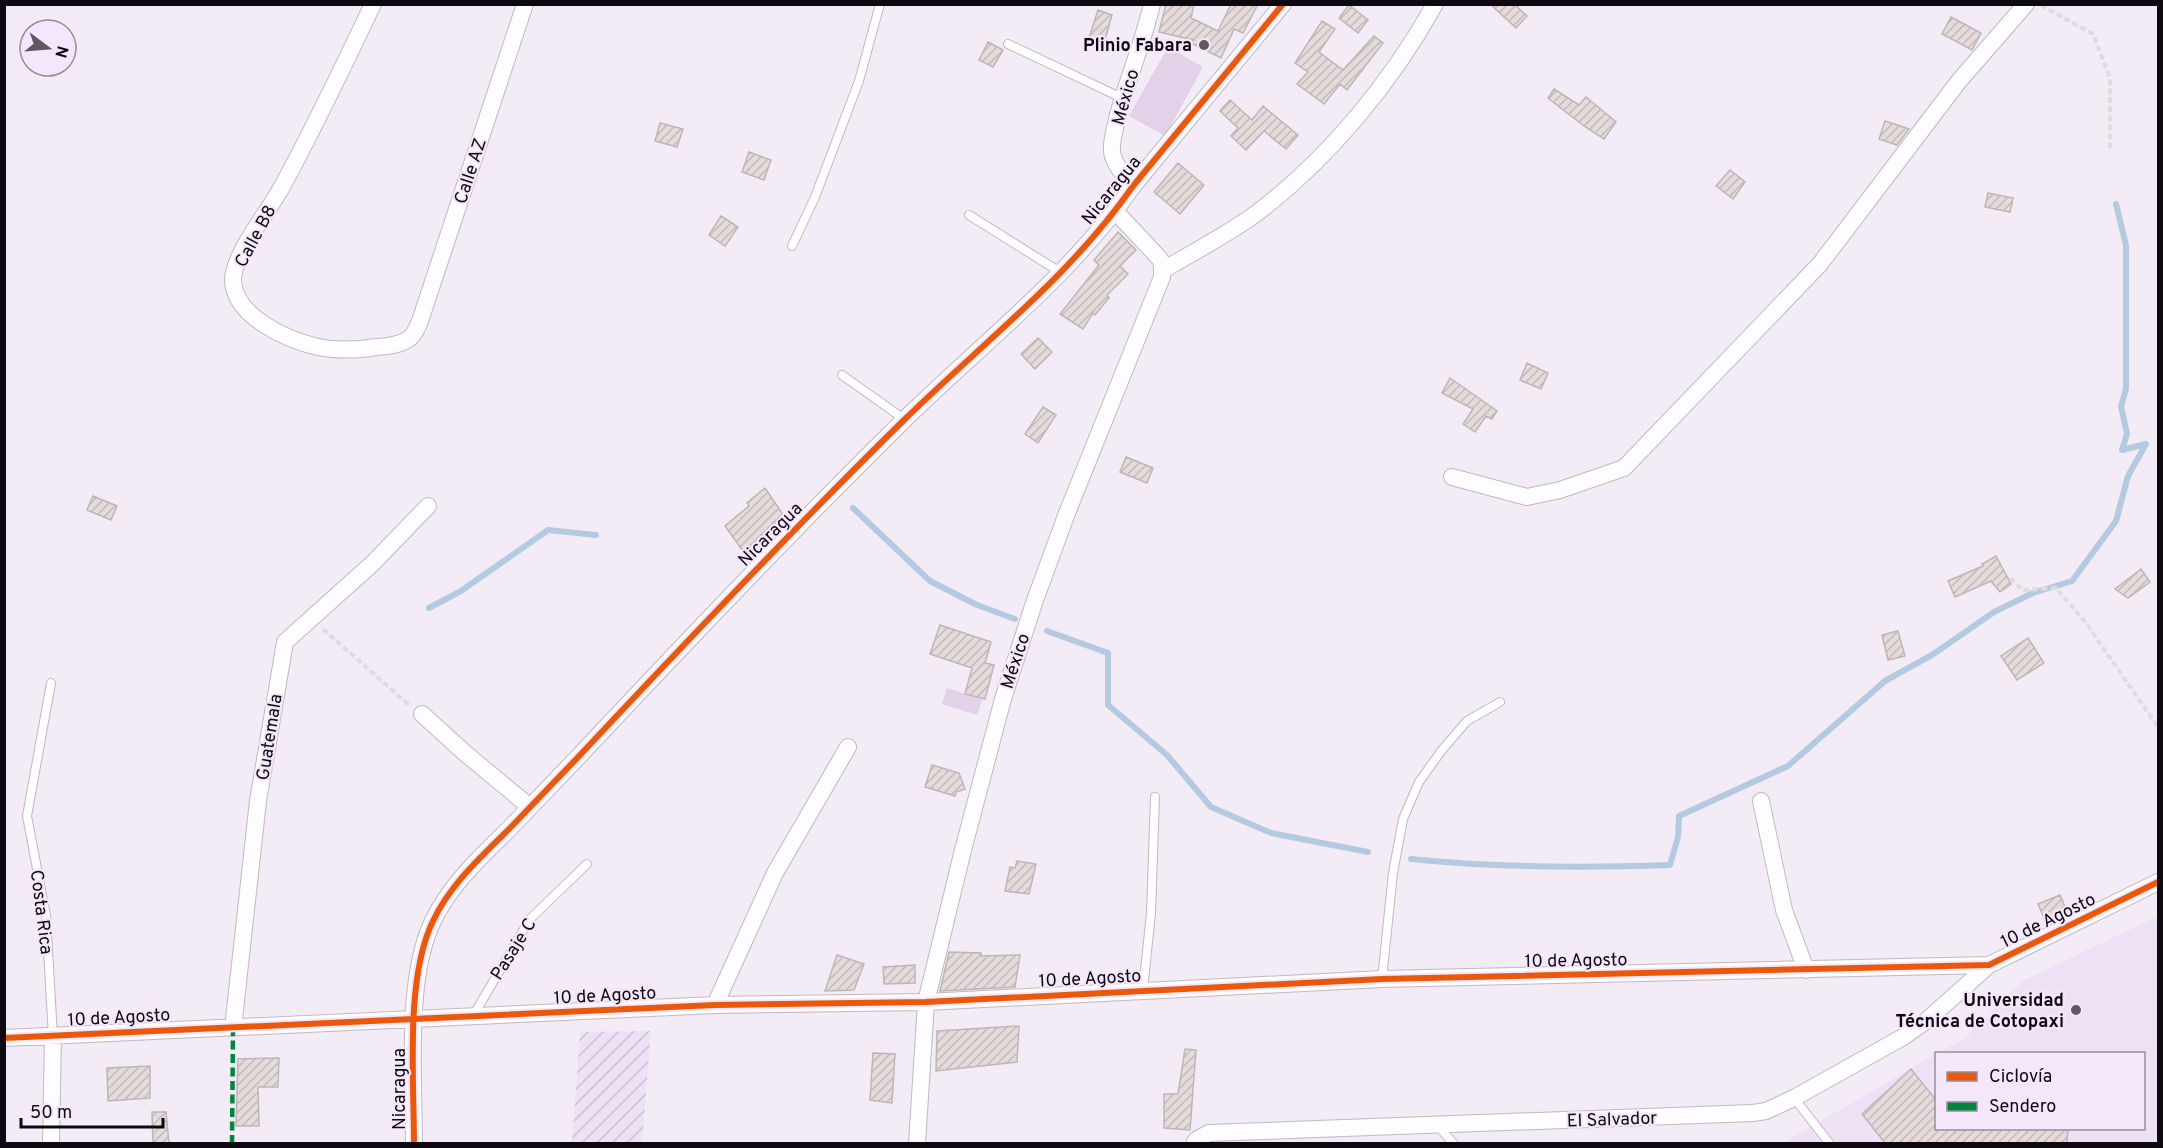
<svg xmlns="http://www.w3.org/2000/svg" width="2163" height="1148" viewBox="0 0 2163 1148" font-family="Overpass,sans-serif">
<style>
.built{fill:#efe1f5}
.industrial{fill:url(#industrial-furrows)}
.pitch{fill:#e2d1e9}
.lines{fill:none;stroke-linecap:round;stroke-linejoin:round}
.stream{stroke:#b4cae1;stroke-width:6}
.building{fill:url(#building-hatch);stroke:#bdb6b8;stroke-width:1.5}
.lane-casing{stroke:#bfb9c1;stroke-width:10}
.street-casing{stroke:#bfb9c1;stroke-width:18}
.path{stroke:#dfdce0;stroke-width:4;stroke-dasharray:6 3;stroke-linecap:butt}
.lane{stroke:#fdfcfe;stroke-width:8}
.street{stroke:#fdfcfe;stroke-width:16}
.quiet{stroke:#00873e;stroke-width:4.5;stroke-dasharray:9 4.5;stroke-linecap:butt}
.cycleway-casing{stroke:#f5e7fb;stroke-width:10}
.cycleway{stroke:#e8590c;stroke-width:6}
.poi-dot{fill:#5e5860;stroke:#f5e7fb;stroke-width:2}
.labels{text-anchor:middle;stroke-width:4.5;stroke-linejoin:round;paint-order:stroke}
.poi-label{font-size:18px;font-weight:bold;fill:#0e0910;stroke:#f5e7fb;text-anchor:end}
.street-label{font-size:18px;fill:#0e0910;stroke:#f5e7fb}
</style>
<defs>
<pattern id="industrial-furrows" width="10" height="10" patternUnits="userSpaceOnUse" patternTransform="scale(1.5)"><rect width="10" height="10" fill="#efe1f5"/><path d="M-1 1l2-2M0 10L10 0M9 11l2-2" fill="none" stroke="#ccc0d1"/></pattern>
<pattern id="building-hatch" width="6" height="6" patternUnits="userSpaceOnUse" patternTransform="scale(1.5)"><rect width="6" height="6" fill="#e6dada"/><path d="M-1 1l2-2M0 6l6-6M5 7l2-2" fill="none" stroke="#c4baba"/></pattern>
</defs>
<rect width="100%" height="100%" fill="#f3ebf6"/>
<path class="built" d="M2158,916V1143L1781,1144L1936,1054V1128H2144V1054L1938,1053L1964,1039L2024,980Z"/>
<path class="industrial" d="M651,1031L642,1143H572L580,1032Z"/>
<path class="pitch" d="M1168,47L1203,67L1165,136L1129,116Z
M947,688L982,700L977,715L942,704Z"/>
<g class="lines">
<path class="stream" d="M853,508L930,581L977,605L1015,619
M429,608L461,591L548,530L596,535
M1047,631L1108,653V705L1167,755L1211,807L1271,833L1368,852
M1411,859C1497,868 1583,868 1670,865L1678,837L1679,816L1788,766L1885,681L1932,655L1994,612L2033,593L2072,581L2116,521L2128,476L2146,444L2122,450L2127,434L2121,406L2126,389V245L2116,204"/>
</g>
<path class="building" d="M1166,4H1194L1191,18L1218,31L1231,4H1258L1243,33L1234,29L1221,58L1191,43L1193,40L1159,32Z
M1490,4H1514L1527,16L1516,28Z
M1349,5L1368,20L1358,33L1339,18Z
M1098,10L1112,15L1104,43L1089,38Z
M1951,17L1981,33L1972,50L1942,34Z
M1322,21L1335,29L1319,52L1343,70L1374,36L1383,43L1347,90L1340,84L1324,104L1297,84L1308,72L1295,63Z
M988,42L1003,50L993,67L979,60Z
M1554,89L1579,105L1586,97L1616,122L1604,139L1584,126L1548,98Z
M1230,100L1252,120L1263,106L1298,135L1286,149L1264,131L1246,150L1231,136L1238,128L1220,111Z
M1885,121L1909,129L1897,145L1879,139Z
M660,123L683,129L677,147L655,141Z
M749,152L771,160L764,180L742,172Z
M1178,163L1204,185L1180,214L1154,192Z
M1730,170L1745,182L1733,199L1716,186Z
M1988,193L2013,198L2010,212L1985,207Z
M721,216L738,227L725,246L709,235Z
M1118,232L1136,250L1120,266L1128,274L1107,295L1109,298L1095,315L1093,313L1083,329L1060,314L1099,265L1094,260Z
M1038,338L1052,352L1035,369L1021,354Z
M1527,363L1548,373L1541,389L1520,380Z
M1450,378L1497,411L1492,419L1486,416L1475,432L1463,424L1473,409L1442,393Z
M1043,407L1056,415L1038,443L1025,434Z
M1126,457L1153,468L1147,483L1120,472Z
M765,488L784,516L762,535L767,543L750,561L725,526L749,506L747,503Z
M93,496L117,506L111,520L87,510Z
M1996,556L2011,584L2000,592L1991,581L1955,597L1948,581L1983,566L1982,564Z
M2141,569L2150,582L2128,598L2115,589Z
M940,625L991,642L985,663L994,665L985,699L965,694L972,668L930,654Z
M1898,631L1905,656L1888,660L1882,635Z
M2028,638L2044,663L2017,680L2001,656Z
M932,765L959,773L965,789L956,792L955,796L925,787Z
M1017,861L1036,864L1029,894L1005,891L1010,867L1015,868Z
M2060,895L2068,914L2047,925L2038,904Z
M949,952L981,953V956L1020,955L1015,987L940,991Z
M837,955L864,964L854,990L825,991Z
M915,965V983L884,984L883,967Z
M1019,1026L1017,1062L936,1071L937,1031Z
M1185,1049L1196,1050L1190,1130L1164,1128V1094H1178Z
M873,1053L895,1054L892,1103L870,1100Z
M279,1058L278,1087H258L259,1126H236L238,1059Z
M150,1066V1098L108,1101L107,1068Z
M1911,1069L1936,1100V1128H2068L2067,1143H1885L1862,1114Z
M152,1112H166L169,1143H153Z"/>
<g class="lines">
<g class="lane-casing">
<path id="lane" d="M1008,44L1122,98
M969,215L1060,272
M792,246L815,197L859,81L880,4
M842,375L904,419
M51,683L27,816L46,916L53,1036
M1382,979L1393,873L1403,819L1419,782L1442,750L1467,721L1500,702
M1143,990L1151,913L1155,797
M473,1016L530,919L587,864
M1794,1098L1830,1144
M1437,1125L1454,1144"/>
</g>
<g class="street-casing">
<path id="street" d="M373,4C343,67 313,131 279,192C266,214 233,256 233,280C234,317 288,340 318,347C337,351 357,350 377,347C388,346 402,345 411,337C415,333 418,326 420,321L525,4
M1133,186C1125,176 1113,164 1112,151C1111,141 1115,129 1117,119C1127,80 1143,43 1152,4
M1163,270C1194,252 1228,234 1257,213C1329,158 1391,83 1435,4
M1452,477L1527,497L1560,490L1624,468L1820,264L1959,81L2026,4
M422,714L466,754L530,807
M1761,801L1784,910L1806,970
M715,1005L775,873L848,747
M233,1028L258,801L285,642L373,563L428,506
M4,1038L715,1005L926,1002L1382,979L1989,965L2158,882
M51,1144L53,1036
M414,1144C414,1080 405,978 433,921C451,883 482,856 512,826C535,802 558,778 581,754C686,642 792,530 902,422C980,345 1070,277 1133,186L1283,4
M917,1144L926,1002L963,850L1003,699L1034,603L1067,513L1162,277V265L1160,259L1115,211
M1194,1144L1196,1140L1209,1133L1753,1113L1766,1111L1794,1098L1903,1037L1926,1021L1989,965"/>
</g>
<path class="path" d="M2041,5L2093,34L2110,78V150
M2010,578L2023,590L2056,588L2086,623L2158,727
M323,629L409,705"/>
<use href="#lane" class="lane"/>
<use href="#street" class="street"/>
<path class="quiet" d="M232,1144L233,1028"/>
<g class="cycleway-casing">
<path id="cycleway" d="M4,1038L715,1005L926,1002L1382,979L1989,965L2158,882
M414,1144C414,1080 405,978 433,921C451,883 482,856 512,826C535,802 558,778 581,754C686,642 792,530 902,422C980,345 1070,277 1133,186L1283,4"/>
</g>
<use href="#cycleway" class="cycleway"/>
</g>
<g class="poi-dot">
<circle cx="1204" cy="45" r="6"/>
<circle cx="2076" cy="1010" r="6"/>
</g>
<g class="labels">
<g class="poi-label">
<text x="1192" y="51">Plinio Fabara</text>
<text x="2064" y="1006">Universidad<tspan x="2064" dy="21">Técnica de Cotopaxi</tspan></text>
</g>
<g class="street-label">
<text transform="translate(1125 97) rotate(-74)" y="6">México</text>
<text transform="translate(470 171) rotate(-72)" y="6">Calle AZ</text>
<text transform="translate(1111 190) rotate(-51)" y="6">Nicaragua</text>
<text transform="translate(255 236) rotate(-62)" y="6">Calle B8</text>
<text transform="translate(770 534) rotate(-45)" y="6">Nicaragua</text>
<text transform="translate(1015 661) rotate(-72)" y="6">México</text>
<text transform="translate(269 737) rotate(-81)" y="6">Guatemala</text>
<text transform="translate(42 912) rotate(83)" y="6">Costa Rica</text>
<text transform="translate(2048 920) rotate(-26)" y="6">10 de Agosto</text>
<text transform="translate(513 949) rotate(-58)" y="6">Pasaje C</text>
<text transform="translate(1576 960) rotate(-1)" y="6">10 de Agosto</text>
<text transform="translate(1090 978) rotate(-3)" y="6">10 de Agosto</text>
<text transform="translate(605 995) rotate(-3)" y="6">10 de Agosto</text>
<text transform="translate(119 1017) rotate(-3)" y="6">10 de Agosto</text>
<text transform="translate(399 1089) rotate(-90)" y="6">Nicaragua</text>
<text transform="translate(1612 1119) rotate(-2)" y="6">El Salvador</text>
</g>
</g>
<rect width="2163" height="1148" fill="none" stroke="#0e0910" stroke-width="12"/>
<rect x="1935" y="1052" width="210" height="78" fill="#f5e7fb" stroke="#998e9d" stroke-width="1.5"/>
<rect x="1947" y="1072" width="30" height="9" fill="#e8590c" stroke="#998e9d" stroke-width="1.5"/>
<text x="1989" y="1082" font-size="18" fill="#0e0910">Ciclovía</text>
<rect x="1947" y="1102" width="30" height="9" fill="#00873e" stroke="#998e9d" stroke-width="1.5"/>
<text x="1989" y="1112" font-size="18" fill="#0e0910">Sendero</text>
<g transform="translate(48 48) rotate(106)"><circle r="28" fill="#f5e7fb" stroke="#998e9d" stroke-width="1.5"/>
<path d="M0-4.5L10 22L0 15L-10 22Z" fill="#5e5860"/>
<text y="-9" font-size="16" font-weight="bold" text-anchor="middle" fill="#0e0910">N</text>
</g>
<path d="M21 1118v9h142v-9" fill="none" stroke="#0e0910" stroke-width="3"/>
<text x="30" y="1118" font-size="18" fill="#0e0910" stroke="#f5e7fb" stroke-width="4.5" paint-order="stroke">50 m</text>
</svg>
